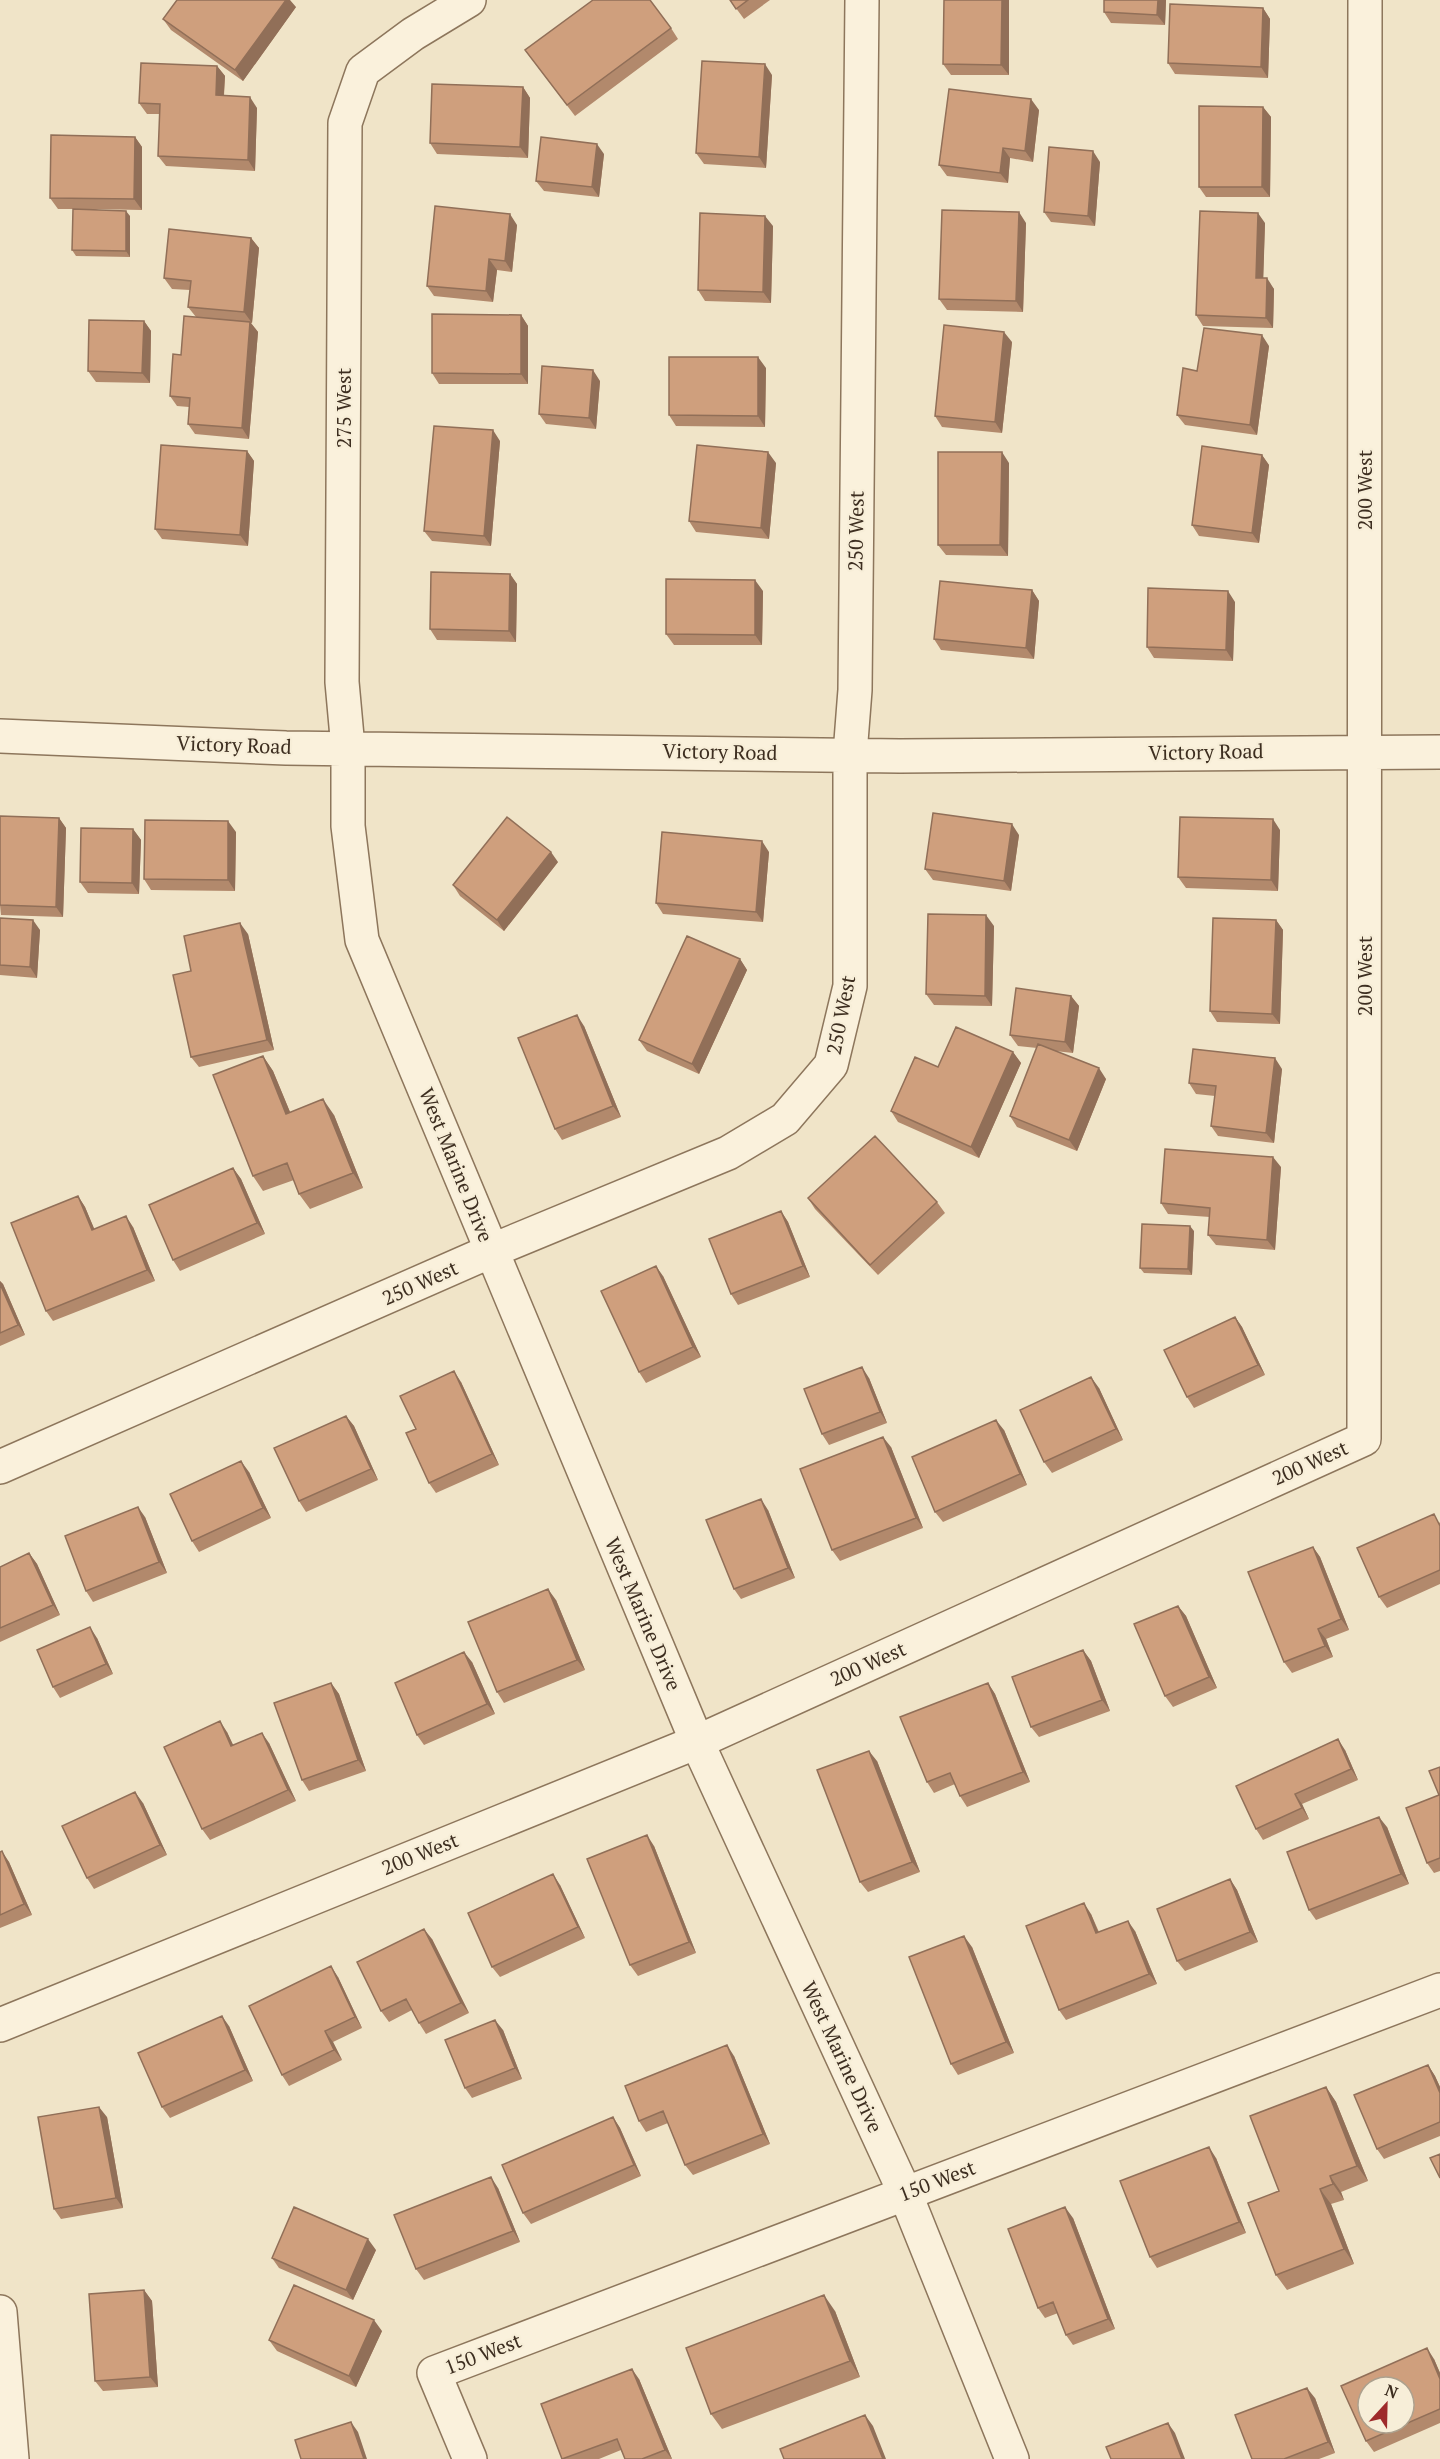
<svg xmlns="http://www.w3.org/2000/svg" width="1440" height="2459" viewBox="0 0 1440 2459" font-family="'PT Serif',serif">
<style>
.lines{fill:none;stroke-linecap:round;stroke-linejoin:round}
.minor-casing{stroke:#8d765c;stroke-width:36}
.minor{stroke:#faf1dc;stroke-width:33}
.wall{fill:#b2896c}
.shaded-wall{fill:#916f58}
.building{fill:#cf9f7d;stroke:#916f58;stroke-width:1.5;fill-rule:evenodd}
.labels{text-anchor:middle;stroke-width:4.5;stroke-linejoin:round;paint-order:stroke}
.street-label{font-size:20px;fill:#3d2e20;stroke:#f7eed8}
</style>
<rect width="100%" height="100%" fill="#f0e4c8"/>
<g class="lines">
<g class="minor-casing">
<path id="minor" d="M469,0L413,34L363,71L345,123L342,682L348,748V826L362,940L697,1742L905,2193L1012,2459
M0,736L286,748L900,756L1440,752
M0,1467L491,1251L728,1153L785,1119L831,1065L850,986V754L855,690L862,0
M0,2025L697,1742L1364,1439L1365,0
M0,2312L12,2459
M470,2459L434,2373L1440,1990"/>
</g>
<use href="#minor" class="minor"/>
</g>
<path class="wall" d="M730,0H770L744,19Z
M1009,0V75H951L943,64Z
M1104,0H1166L1165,25L1111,23L1104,12Z
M296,7L243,81L171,30L163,19Z
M1263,8L1270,19L1268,78L1175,74L1168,63Z
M671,28L678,39L575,116L525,50Z
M217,66L225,76L224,96L257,108L255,171L166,166L158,156L160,114H147L139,103Z
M772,75L766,168L704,164L696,153Z
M523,87L530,98L528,158L437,154L430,143Z
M1263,107L1271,117L1270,197H1206L1199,187Z
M1039,110L1033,162L1010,158L1008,183L947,176L939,165Z
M135,137L142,147V210L93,209L130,216V257L76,256L72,250L73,209H58L50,198Z
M604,154L599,197L544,191L536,181Z
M1100,162L1095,226L1051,222L1044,212Z
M1026,223L1023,312L947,310L939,299Z
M1265,223L1263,278L1274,289L1273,328L1203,326L1196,315Z
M517,225L512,272L497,270L493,302L434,296L427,286Z
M773,226L771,303L705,301L698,290Z
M251,238L259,248L252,323H251L258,332L249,439L195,434L188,424L189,407L177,406L170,396L181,355L196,317L188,307L190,290L172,289L164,278Z
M521,315L528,326V384H439L432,373Z
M144,321L151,331L150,383L96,382L88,371Z
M1012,342L1002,433L942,427L935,416Z
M1269,346L1257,435L1185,425L1177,415L1197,371Z
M766,368L765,427L676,426L669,415Z
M600,381L596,429L546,424L539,414Z
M500,441L491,546L432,541L424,531Z
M247,451L254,461L248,546L162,539L155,529Z
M1262,455L1269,465L1259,543L1199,536L1192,525Z
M776,463L769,539L696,532L689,521Z
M1009,463L1008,556L946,555L938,545Z
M510,574L517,584L516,642L437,640L430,629Z
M1032,590L1039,601L1034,659L941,650L934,639Z
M763,591L762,645H674L666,634Z
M1235,602L1233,661L1154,658L1147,647Z
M59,818L66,828L63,917L1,915L0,905Z
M133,829L141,840L139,894L88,893L80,882Z
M1280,830L1278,891L1186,888L1178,877Z
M236,832L235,891L151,890L144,879Z
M1019,835L1011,891L933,880L925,869Z
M769,852L763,922L663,914L656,903Z
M558,862L504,931L460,896L453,885Z
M0,918L40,930L37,978L0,975Z
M1276,920L1283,930L1280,1024L1217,1022L1210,1011Z
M994,926L992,1006L934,1005L926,994Z
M248,934L274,1050L199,1067L191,1057Z
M740,959L747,970L699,1074L647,1051L639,1040Z
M1071,996L1079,1006L1073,1053L1055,1051L1106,1079L1077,1151L1017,1127L1010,1116L1037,1048L1018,1046L1010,1035Z
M584,1026L621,1117L562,1140L555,1129Z
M1013,1052L1021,1063L979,1158L898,1122L891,1111L938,1067Z
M263,1056L273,1071L290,1112L334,1115L363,1188L310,1209L299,1194L294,1180L263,1191L253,1176Z
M1282,1069L1274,1143L1218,1136L1211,1126L1215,1096L1196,1094L1189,1083Z
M1281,1167L1275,1250L1216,1245L1208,1235L1210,1217L1168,1214L1161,1203Z
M233,1168L241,1179L265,1234L180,1271L173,1260Z
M78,1196L85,1207L94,1229L133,1227L155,1281L53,1321L46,1311Z
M808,1198L937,1202L945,1213L878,1275L815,1209Z
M781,1211L788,1222L810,1277L738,1305L731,1294Z
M1194,1231L1192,1275L1144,1273L1140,1268Z
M663,1276L701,1357L646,1383L639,1372Z
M0,1281L3,1284L25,1335L0,1346Z
M1235,1317L1242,1327L1265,1375L1194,1408L1187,1397Z
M869,1378L887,1423L829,1445L822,1434Z
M461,1382L499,1465L436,1493L429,1483L416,1429Z
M1099,1388L1123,1440L1052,1473L1044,1462Z
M346,1416L354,1426L378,1480L306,1512L299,1501Z
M1004,1430L1027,1485L943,1522L935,1512Z
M891,1447L923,1528L840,1561L832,1550Z
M249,1472L271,1518L199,1552L192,1541Z
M768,1510L795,1578L741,1599L734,1589Z
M145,1517L167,1573L93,1602L86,1591Z
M1440,1522V1584L1387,1608L1379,1597Z
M1313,1547L1320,1557L1349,1630L1326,1639L1333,1657L1292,1673L1284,1662Z
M29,1553L37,1564L60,1615L0,1642V1567Z
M556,1600L585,1670L504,1703L497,1692Z
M1178,1606L1186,1616L1217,1688L1173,1707L1165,1696Z
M97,1638L113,1674L60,1698L53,1687Z
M1083,1650L1091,1661L1110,1711L1039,1737L1031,1727Z
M472,1662L495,1714L424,1745L417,1735Z
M331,1683L339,1694L366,1771L309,1791L302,1780Z
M988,1683L995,1694L1030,1782L967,1807L960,1796L955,1784L934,1793L927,1782Z
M227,1732L233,1746L269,1743L296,1801L210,1840L202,1829Z
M1345,1750L1358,1780L1302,1804L1309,1819L1263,1840L1256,1829Z
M877,1761L920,1872L868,1892L860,1882Z
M1440,1767V1871L1434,1873L1427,1863L1439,1795Z
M143,1803L167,1855L94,1889L87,1878Z
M1387,1827L1409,1884L1316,1920L1309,1910Z
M654,1846L696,1953L638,1976L630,1965Z
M0,1852L9,1862L32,1915L0,1928Z
M1230,1879L1237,1890L1258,1942L1185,1971L1177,1961Z
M560,1885L585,1938L500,1977L492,1967Z
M1091,1914L1099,1932L1135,1931L1157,1984L1066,2020L1059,2010Z
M432,1939L469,2013L426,2034L419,2023L412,2010L389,2022L381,2011Z
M972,1947L1014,2053L958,2075L951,2064Z
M338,1977L362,2028L333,2042L342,2060L289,2086L282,2075Z
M229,2026L253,2081L170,2118L162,2107Z
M503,2030L522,2079L472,2098L465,2088Z
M734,2056L770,2144L693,2175L685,2165L668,2123L646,2132L639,2121Z
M1428,2065L1435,2076L1440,2087V2136L1384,2159L1377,2149Z
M1326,2087L1336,2102L1368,2181L1341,2192L1344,2200L1331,2204L1354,2264L1287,2290L1276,2275L1279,2191Z
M107,2117L123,2208L61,2219L54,2209Z
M613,2117L620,2128L641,2176L531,2224L523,2213Z
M1216,2158L1246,2233L1157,2268L1150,2257Z
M498,2188L520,2242L424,2280L416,2269Z
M1073,2218L1115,2329L1073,2345L1066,2335L1058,2313L1045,2318L1038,2308Z
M376,2250L353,2300L279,2268L272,2258Z
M144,2290L152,2301L158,2387L103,2391L95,2381Z
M835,2311L860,2377L722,2429L711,2414Z
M382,2331L356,2387L277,2351L269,2340Z
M1434,2359L1440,2373V2423L1374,2452L1366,2441Z
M639,2379L672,2459H625L621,2450L599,2459H562Z
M1315,2398L1335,2453L1319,2459H1252Z"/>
<path class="shaded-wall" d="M286,0H290L296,7L243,81L235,70Z
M1002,0H1009V75L1001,65Z
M1158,0H1166L1165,25L1157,15Z
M1263,8L1270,19L1268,78L1261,67Z
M765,64L772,75L766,168L759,157Z
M217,66L225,76L223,106L216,95Z
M523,87L530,98L528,158L520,147Z
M250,97L257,108L255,171L248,160Z
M1031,99L1039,110L1033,162L1025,151Z
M1263,107L1271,117L1270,197L1262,187Z
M135,137L142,147V210L134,199Z
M597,144L604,154L599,197L592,187Z
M1003,148L1010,158L1008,183L1000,173Z
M1093,151L1100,162L1095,226L1088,216Z
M126,211L130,216V257L126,251Z
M1019,212L1026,223L1023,312L1016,301Z
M1258,213L1265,223L1263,288L1256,278Z
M510,214L517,225L512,272L505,261Z
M765,216L773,226L771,303L763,292Z
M251,238L259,248L252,323L244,312Z
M489,259L497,270L493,302L486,291Z
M1267,278L1274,289L1273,328L1266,318Z
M521,315L528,326V384L521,374Z
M144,321L151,331L150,383L142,373Z
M250,322L258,332L249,439L242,428Z
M1004,332L1012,342L1002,433L995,422Z
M1262,335L1269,346L1257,435L1250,425Z
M758,357L766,368L765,427L758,416Z
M593,370L600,381L596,429L589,418Z
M493,430L500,441L491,546L484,536Z
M247,451L254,461L248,546L240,535Z
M768,452L776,463L769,539L761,528Z
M1002,452L1009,463L1008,556L1000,545Z
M1262,455L1269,465L1259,543L1252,533Z
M510,574L517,584L516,642L509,631Z
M755,580L763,591L762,645L755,635Z
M1032,590L1039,601L1034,659L1026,648Z
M1228,591L1235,602L1233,661L1226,650Z
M59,818L66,828L63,917L56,907Z
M1273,819L1280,830L1278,891L1271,880Z
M228,821L236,832L235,891L228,880Z
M1012,824L1019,835L1011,891L1004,881Z
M133,829L141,840L139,894L132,883Z
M762,841L769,852L763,922L756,912Z
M551,852L558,862L504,931L497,920Z
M986,915L994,926L992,1006L985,996Z
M33,920L40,930L37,978L30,967Z
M1276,920L1283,930L1280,1024L1272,1014Z
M240,923L248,934L274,1050L267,1040Z
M740,959L747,970L699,1074L692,1064Z
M1071,996L1079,1006L1073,1053L1065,1042Z
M577,1015L584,1026L621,1117L613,1106Z
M1013,1052L1021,1063L979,1158L971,1147Z
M263,1056L273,1071L297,1129L286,1114Z
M1275,1058L1282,1069L1274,1143L1266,1133Z
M1099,1068L1106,1079L1077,1151L1069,1140Z
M323,1099L334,1115L363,1188L353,1173Z
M1273,1157L1281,1167L1275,1250L1267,1240Z
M233,1168L241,1179L265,1234L257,1223Z
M78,1196L85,1207L99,1240L92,1230Z
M781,1211L788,1222L810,1277L803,1266Z
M126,1216L133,1227L155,1281L147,1270Z
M1190,1226L1194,1231L1192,1275L1188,1269Z
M656,1266L663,1276L701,1357L693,1347Z
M0,1281L3,1284L25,1335L18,1325L0,1284Z
M1235,1317L1242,1327L1265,1375L1258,1365Z
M862,1367L869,1378L887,1423L880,1412Z
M454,1371L461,1382L499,1465L492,1454Z
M1091,1377L1099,1388L1123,1440L1116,1429Z
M346,1416L354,1426L378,1480L371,1469Z
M996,1420L1004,1430L1027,1485L1020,1474Z
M883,1437L891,1447L923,1528L916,1518Z
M241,1461L249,1472L271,1518L263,1508Z
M761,1499L768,1510L795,1578L788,1568Z
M138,1507L145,1517L167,1573L159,1562Z
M1313,1547L1320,1557L1349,1630L1341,1619Z
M29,1553L37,1564L60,1615L53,1605Z
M548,1589L556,1600L585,1670L577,1660Z
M1178,1606L1186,1616L1217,1688L1209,1677Z
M90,1627L97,1638L113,1674L106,1664Z
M1318,1629L1326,1639L1333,1657L1325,1646Z
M1083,1650L1091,1661L1110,1711L1102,1700Z
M464,1652L472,1662L495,1714L487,1704Z
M331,1683L339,1694L366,1771L358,1760Z
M988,1683L995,1694L1030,1782L1023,1772Z
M220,1721L227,1732L239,1757L231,1746Z
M262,1733L269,1743L296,1801L288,1790Z
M1338,1739L1345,1750L1358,1780L1351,1769Z
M869,1751L877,1761L920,1872L912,1862Z
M135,1792L143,1803L167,1855L160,1845Z
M1295,1794L1302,1804L1309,1819L1302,1808Z
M1379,1817L1387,1827L1409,1884L1401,1874Z
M647,1835L654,1846L696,1953L689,1942Z
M2,1851L9,1862L32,1915L24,1904Z
M553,1874L560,1885L585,1938L578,1927Z
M1230,1879L1237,1890L1258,1942L1250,1932Z
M1084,1903L1091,1914L1103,1944L1096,1933Z
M1128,1921L1135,1931L1157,1984L1149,1974Z
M424,1929L432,1939L469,2013L461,2003Z
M964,1936L972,1947L1014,2053L1006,2042Z
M331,1966L338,1977L362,2028L355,2017Z
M222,2016L229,2026L253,2081L245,2070Z
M495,2020L503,2030L522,2079L515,2068Z
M325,2031L333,2042L342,2060L334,2050Z
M727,2045L734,2056L770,2144L763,2134Z
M1428,2065L1435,2076L1440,2087V2093Z
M1326,2087L1336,2102L1368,2181L1357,2166Z
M99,2107L107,2117L123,2208L116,2198Z
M613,2117L620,2128L641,2176L634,2165Z
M1209,2147L1216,2158L1246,2233L1239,2222Z
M1330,2176L1341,2192L1344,2200L1333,2184Z
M491,2177L498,2188L520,2242L513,2231Z
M1320,2189L1331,2204L1354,2264L1344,2249Z
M1065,2207L1073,2218L1115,2329L1108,2319Z
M368,2239L376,2250L353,2300L346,2290Z
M144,2290L152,2301L158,2387L150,2377Z
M824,2295L835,2311L860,2377L850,2361Z
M374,2320L382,2331L356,2387L349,2376Z
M1427,2348L1434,2359L1440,2373V2379Z
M632,2369L639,2379L672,2459L665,2450Z
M1307,2388L1315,2398L1335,2453L1328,2442Z
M865,2415L873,2426L886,2459H883Z
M351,2422L358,2432L367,2459H364Z
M1168,2423L1175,2433L1185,2459H1182Z"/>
<path class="building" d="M177,0H286L235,70L163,19Z
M593,0H650L671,28L567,105L525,50Z
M730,0H748L736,9Z
M944,0H1002L1001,65L943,64Z
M1104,0H1158L1157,15L1104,12Z
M1170,4L1263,8L1261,67L1168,63Z
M702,61L765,64L759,157L696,153Z
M141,63L217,66L216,95L250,97L248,160L158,156L160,104L139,103Z
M432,84L523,87L520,147L430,143Z
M949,89L1031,99L1025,151L1003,148L1000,173L939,165Z
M1199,106L1263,107L1262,187H1199Z
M51,135L135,137L134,199L50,198Z
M541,137L597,144L592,187L536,181Z
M1049,147L1093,151L1088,216L1044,212Z
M435,206L510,214L505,261L489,259L486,291L427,286Z
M73,209L126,211V251L72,250Z
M942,210L1019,212L1016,301L939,299Z
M1200,211L1258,213L1256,278H1267L1266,318L1196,315Z
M700,213L765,216L763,292L698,290Z
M169,229L251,238L244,312L188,307L191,281L164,278Z
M432,314L521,315V374L432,373Z
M184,316L250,322L242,428L188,424L190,398L170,396L173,354L181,355Z
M89,320L144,321L142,373L88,371Z
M944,325L1004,332L995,422L935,416Z
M1204,328L1262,335L1250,425L1177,415L1183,368L1197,371Z
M669,357H758V416L669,415Z
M542,366L593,370L589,418L539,414Z
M434,426L493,430L484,536L424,531Z
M161,445L247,451L240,535L155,529Z
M697,445L768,452L761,528L689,521Z
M1202,446L1262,455L1252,533L1192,525Z
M938,452H1002L1000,545H938Z
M431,572L510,574L509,631L430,629Z
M666,579L755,580V635L666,634Z
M940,581L1032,590L1026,648L934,639Z
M1148,588L1228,591L1226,650L1147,647Z
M933,813L1012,824L1004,881L925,869Z
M0,816L59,818L56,907L0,905Z
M507,817L551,852L497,920L453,885Z
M1180,817L1273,819L1271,880L1178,877Z
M145,820L228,821V880L144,879Z
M81,828L133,829L132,883L80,882Z
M662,832L762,841L756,912L656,903Z
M928,914L986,915L985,996L926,994Z
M0,918L33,920L30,967L0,965Z
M1213,918L1276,920L1272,1014L1210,1011Z
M240,923L267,1040L191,1057L173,975L191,971L184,936Z
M687,936L740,959L692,1064L639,1040Z
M1016,988L1071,996L1065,1042L1010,1035Z
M577,1015L613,1106L555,1129L518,1038Z
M956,1027L1013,1052L971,1147L891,1111L915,1057L938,1067Z
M1038,1044L1099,1068L1069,1140L1010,1116Z
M1193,1049L1275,1058L1266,1133L1211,1126L1216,1086L1189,1083Z
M263,1056L286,1114L323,1099L353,1173L299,1194L287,1163L253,1176L213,1075Z
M875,1136L937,1202L870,1265L808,1198Z
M1165,1149L1273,1157L1267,1240L1208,1235L1210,1208L1161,1203Z
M233,1168L257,1223L173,1260L149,1205Z
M78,1196L92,1230L126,1216L147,1270L46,1311L11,1223Z
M781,1211L803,1266L731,1294L709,1239Z
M1142,1224L1190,1226L1188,1269L1140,1268Z
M656,1266L693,1347L639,1372L601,1291Z
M0,1284L18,1325L0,1333Z
M1235,1317L1258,1365L1187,1397L1164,1350Z
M862,1367L880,1412L822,1434L804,1389Z
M454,1371L492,1454L429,1483L406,1433L416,1429L400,1396Z
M1091,1377L1116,1429L1044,1462L1020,1410Z
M346,1416L371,1469L299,1501L274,1448Z
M996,1420L1020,1474L935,1512L912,1457Z
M883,1437L916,1518L832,1550L800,1469Z
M241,1461L263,1508L192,1541L170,1494Z
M761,1499L788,1568L734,1589L706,1520Z
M138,1507L159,1562L86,1591L65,1536Z
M1434,1514L1440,1526V1570L1379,1597L1357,1548Z
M1313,1547L1341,1619L1318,1629L1325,1646L1284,1662L1248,1572Z
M29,1553L53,1605L0,1628V1567Z
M548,1589L577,1660L497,1692L468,1622Z
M1178,1606L1209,1677L1165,1696L1134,1624Z
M90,1627L106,1664L53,1687L37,1650Z
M1083,1650L1102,1700L1031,1727L1012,1677Z
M464,1652L487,1704L417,1735L395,1683Z
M331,1683L358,1760L302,1780L274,1703Z
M988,1683L1023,1772L960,1796L950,1773L927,1782L900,1717Z
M220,1721L231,1746L262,1733L288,1790L202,1829L164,1747Z
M1338,1739L1351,1769L1295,1794L1302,1808L1256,1829L1236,1786Z
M869,1751L912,1862L860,1882L817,1770Z
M1440,1767V1858L1427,1863L1406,1808L1439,1795L1429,1771Z
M135,1792L160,1845L87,1878L62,1826Z
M1379,1817L1401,1874L1309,1910L1287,1852Z
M647,1835L689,1942L630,1965L587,1859Z
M2,1851L24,1904L0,1915V1852Z
M553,1874L578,1927L492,1967L468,1913Z
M1230,1879L1250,1932L1177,1961L1157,1909Z
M1084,1903L1096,1933L1128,1921L1149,1974L1059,2010L1026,1926Z
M424,1929L461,2003L419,2023L406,1999L381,2011L357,1962Z
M964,1936L1006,2042L951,2064L909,1957Z
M331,1966L355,2017L325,2031L334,2050L282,2075L249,2006Z
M222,2016L245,2070L162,2107L138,2053Z
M495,2020L515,2068L465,2088L445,2040Z
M727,2045L763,2134L685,2165L663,2111L639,2121L625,2086Z
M1428,2065L1440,2093V2122L1377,2149L1354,2095Z
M1326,2087L1357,2166L1330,2176L1333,2184L1320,2189L1344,2249L1276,2275L1248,2203L1279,2191L1250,2116Z
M99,2107L116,2198L54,2209L38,2117Z
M613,2117L634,2165L523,2213L502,2165Z
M1209,2147L1239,2222L1150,2257L1120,2181Z
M1440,2154V2178L1430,2158Z
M491,2177L513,2231L416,2269L394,2215Z
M294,2207L368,2239L346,2290L272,2258Z
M1065,2207L1108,2319L1066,2335L1053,2302L1038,2308L1008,2229Z
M294,2285L374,2320L349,2376L269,2340Z
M144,2290L150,2377L95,2381L89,2294Z
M824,2295L850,2361L711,2414L686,2348Z
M1427,2348L1440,2379V2409L1366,2441L1341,2386ZM1368,2387H1404V2423H1368Z
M632,2369L665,2450L642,2459H625L617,2439L562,2459L541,2404Z
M1307,2388L1328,2442L1284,2459H1252L1235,2415Z
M865,2415L883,2459H784L780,2449Z
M351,2422L364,2459H301L295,2440Z
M1168,2423L1182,2459H1111L1106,2447Z"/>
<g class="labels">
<g class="street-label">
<text transform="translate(344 408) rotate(-90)" y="7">275 West</text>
<text transform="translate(1365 490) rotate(-90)" y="7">200 West</text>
<text transform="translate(856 531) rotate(-89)" y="7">250 West</text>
<text transform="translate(234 745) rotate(2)" y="7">Victory Road</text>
<text transform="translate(720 752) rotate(1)" y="7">Victory Road</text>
<text transform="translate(1206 752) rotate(-1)" y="7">Victory Road</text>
<text transform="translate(1365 976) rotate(-90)" y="7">200 West</text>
<text transform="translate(841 1015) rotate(-79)" y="7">250 West</text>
<text transform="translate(456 1165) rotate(68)" y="7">West Marine Drive</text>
<text transform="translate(420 1283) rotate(-24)" y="7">250 West</text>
<text transform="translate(1310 1463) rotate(-24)" y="7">200 West</text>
<text transform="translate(643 1614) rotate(67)" y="7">West Marine Drive</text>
<text transform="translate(868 1664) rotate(-24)" y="7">200 West</text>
<text transform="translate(420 1854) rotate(-22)" y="7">200 West</text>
<text transform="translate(842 2057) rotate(65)" y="7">West Marine Drive</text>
<text transform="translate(937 2181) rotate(-21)" y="7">150 West</text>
<text transform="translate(483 2354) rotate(-21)" y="7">150 West</text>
</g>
</g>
<g transform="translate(1386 2405) rotate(22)"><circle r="28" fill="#f7eed8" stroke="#ada18e" stroke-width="1.5"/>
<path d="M0-4.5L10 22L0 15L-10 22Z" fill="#9e2a2b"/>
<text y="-9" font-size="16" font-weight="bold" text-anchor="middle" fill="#3d2e20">N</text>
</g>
</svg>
